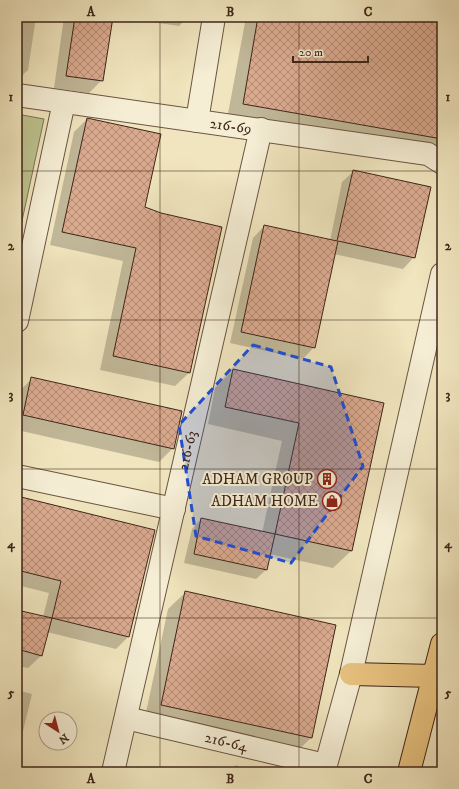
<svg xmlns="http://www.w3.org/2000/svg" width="459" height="789" viewBox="0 0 459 789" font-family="'IM FELL DW Pica',serif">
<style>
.park{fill:#bcc38f;stroke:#7e7454}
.shadow{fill:#0003}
.building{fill:url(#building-cross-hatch);stroke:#3f2518}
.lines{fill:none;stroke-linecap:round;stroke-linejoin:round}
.street-casing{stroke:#6b5542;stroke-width:24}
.highway-casing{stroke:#3f2518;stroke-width:24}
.street{stroke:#f5eed5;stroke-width:22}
.highway{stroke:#e8c27f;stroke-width:22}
.marked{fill:#1d4ed8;fill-opacity:0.2;stroke:#1d4ed8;stroke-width:3;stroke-dasharray:8 5;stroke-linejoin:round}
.grid{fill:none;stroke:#3f2518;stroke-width:1;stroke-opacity:0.55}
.labels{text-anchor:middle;stroke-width:4;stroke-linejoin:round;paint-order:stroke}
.street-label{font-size:15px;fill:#3f2518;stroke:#f5eed5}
.poi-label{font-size:15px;fill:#3f2518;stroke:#f5eed5;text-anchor:end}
.neatline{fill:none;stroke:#3f2518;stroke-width:1.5}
.grid-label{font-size:13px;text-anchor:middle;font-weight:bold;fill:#3f2518}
</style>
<defs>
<pattern id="building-cross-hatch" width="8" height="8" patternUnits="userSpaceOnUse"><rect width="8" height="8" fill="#daaa8f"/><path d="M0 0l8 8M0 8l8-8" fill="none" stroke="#b28a74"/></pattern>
</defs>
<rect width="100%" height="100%" fill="#f0e5be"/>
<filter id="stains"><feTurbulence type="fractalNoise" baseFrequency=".005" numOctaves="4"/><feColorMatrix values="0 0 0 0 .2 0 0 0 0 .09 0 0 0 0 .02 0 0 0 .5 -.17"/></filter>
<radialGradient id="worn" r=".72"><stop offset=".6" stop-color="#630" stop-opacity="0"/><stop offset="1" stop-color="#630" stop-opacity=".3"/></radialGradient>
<path class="park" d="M17,114L44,119L17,244Z"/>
<path class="shadow" d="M17,17H36L28,70L17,80Z
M64,17H112L102,80L89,93L54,88Z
M117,17H188L179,26Z
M246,17H442V154L227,119Z
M87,119L144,208L189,373L175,386L100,370L123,261L50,245L74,132Z
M354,171L414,257L403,269L334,254L314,347L303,359L230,343L253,238L264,226L330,241L342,182Z
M233,370L383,403L351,551L333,568L269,554L266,570L256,579L184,563L192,529L201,519L262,533L282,441L208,424L215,388Z
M32,379L173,448L159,462L17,430V398L18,392Z
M17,497L154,531L128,637L116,649L47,632L42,655L28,668L17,666V611L43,617L49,593L17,585Z
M186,592L311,738L293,755L144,722L168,609Z
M17,690L32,694L17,756Z
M237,765L240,772H222Z"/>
<path class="building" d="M75,17H113L103,81L66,76Z
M258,17H442V139L243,104Z
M87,118L161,134L145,207L161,213L222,227L190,373L113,356L136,248L62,232Z
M353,170L431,187L415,258L338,241L315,348L241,332L264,225L337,241Z
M233,369L384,403L352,551L275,534L299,423L225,407Z
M31,377L182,411L174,449L23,415Z
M17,496L155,530L129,637L52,618L61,581L17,570Z
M201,518L275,534L267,570L194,554Z
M185,591L336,625L312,738L161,705Z
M17,610L52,618L42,656L17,649Z"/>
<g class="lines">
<g class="street-casing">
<g id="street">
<path id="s1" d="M17,95L428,154L442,163"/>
<path d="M197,121L214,17"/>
<path d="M17,321L64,102"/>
<path d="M17,476L174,509"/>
<path id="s2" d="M126,718L325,765"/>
<path id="s3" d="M113,772L261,129"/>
<path d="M324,772L351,674L442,274"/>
</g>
</g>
<g class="highway-casing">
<path id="highway" d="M351,674L434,676
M409,772L442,644"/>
</g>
<use href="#street" class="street"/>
<use href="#highway" class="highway"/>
</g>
<path class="marked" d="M253,345L331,367L363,466L291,563L196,536L179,425Z"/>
<path class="grid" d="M160,17V772M299,17V772M17,171H442M17,320H442M17,469H442M17,618H442"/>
<defs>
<g id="building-ring" transform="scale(1)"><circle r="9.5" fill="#f5eed5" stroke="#8f2418" stroke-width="1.5"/><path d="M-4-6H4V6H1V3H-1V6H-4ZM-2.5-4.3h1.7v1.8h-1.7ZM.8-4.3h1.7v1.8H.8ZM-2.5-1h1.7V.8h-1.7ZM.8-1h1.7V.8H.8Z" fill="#8f2418"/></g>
<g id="shop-ring" transform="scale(1)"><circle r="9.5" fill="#f5eed5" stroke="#8f2418" stroke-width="1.5"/><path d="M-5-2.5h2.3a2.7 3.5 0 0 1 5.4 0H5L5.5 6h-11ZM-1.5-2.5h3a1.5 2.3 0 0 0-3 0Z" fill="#8f2418"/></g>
</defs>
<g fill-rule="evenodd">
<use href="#building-ring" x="327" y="479"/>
<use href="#shop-ring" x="332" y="501"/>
</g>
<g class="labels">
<g class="street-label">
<text dy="5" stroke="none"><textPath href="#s1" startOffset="216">216-69</textPath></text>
<text dy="5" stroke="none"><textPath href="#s3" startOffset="330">216-63</textPath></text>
<text dy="5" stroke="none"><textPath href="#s2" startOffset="103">216-64</textPath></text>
</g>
<g class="poi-label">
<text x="313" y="484">ADHAM GROUP</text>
<text x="318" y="506">ADHAM HOME</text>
</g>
</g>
<rect width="459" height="789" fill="none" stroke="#f0e5be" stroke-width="44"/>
<g transform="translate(58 731) rotate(144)"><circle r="19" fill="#f5eed5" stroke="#ac9e89"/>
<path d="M0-3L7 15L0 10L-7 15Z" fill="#8f2418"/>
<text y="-6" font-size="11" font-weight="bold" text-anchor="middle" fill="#3f2518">N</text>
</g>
<path d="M293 56v6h75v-6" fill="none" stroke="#3f2518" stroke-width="2"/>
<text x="299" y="56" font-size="12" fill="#3f2518" stroke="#f5eed5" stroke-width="3" paint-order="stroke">20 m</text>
<rect x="22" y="22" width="415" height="745" class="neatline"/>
<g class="grid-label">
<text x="91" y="16">A</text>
<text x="230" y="16">B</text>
<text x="368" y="16">C</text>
<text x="11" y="101">1</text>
<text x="448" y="101">1</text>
<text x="11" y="250">2</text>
<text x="448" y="250">2</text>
<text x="11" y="399">3</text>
<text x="448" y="399">3</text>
<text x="11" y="548">4</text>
<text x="448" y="548">4</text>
<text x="11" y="697">5</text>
<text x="448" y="697">5</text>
<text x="91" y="783">A</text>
<text x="230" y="783">B</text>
<text x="368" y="783">C</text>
</g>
<rect width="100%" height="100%" filter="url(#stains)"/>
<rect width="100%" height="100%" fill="url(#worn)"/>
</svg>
